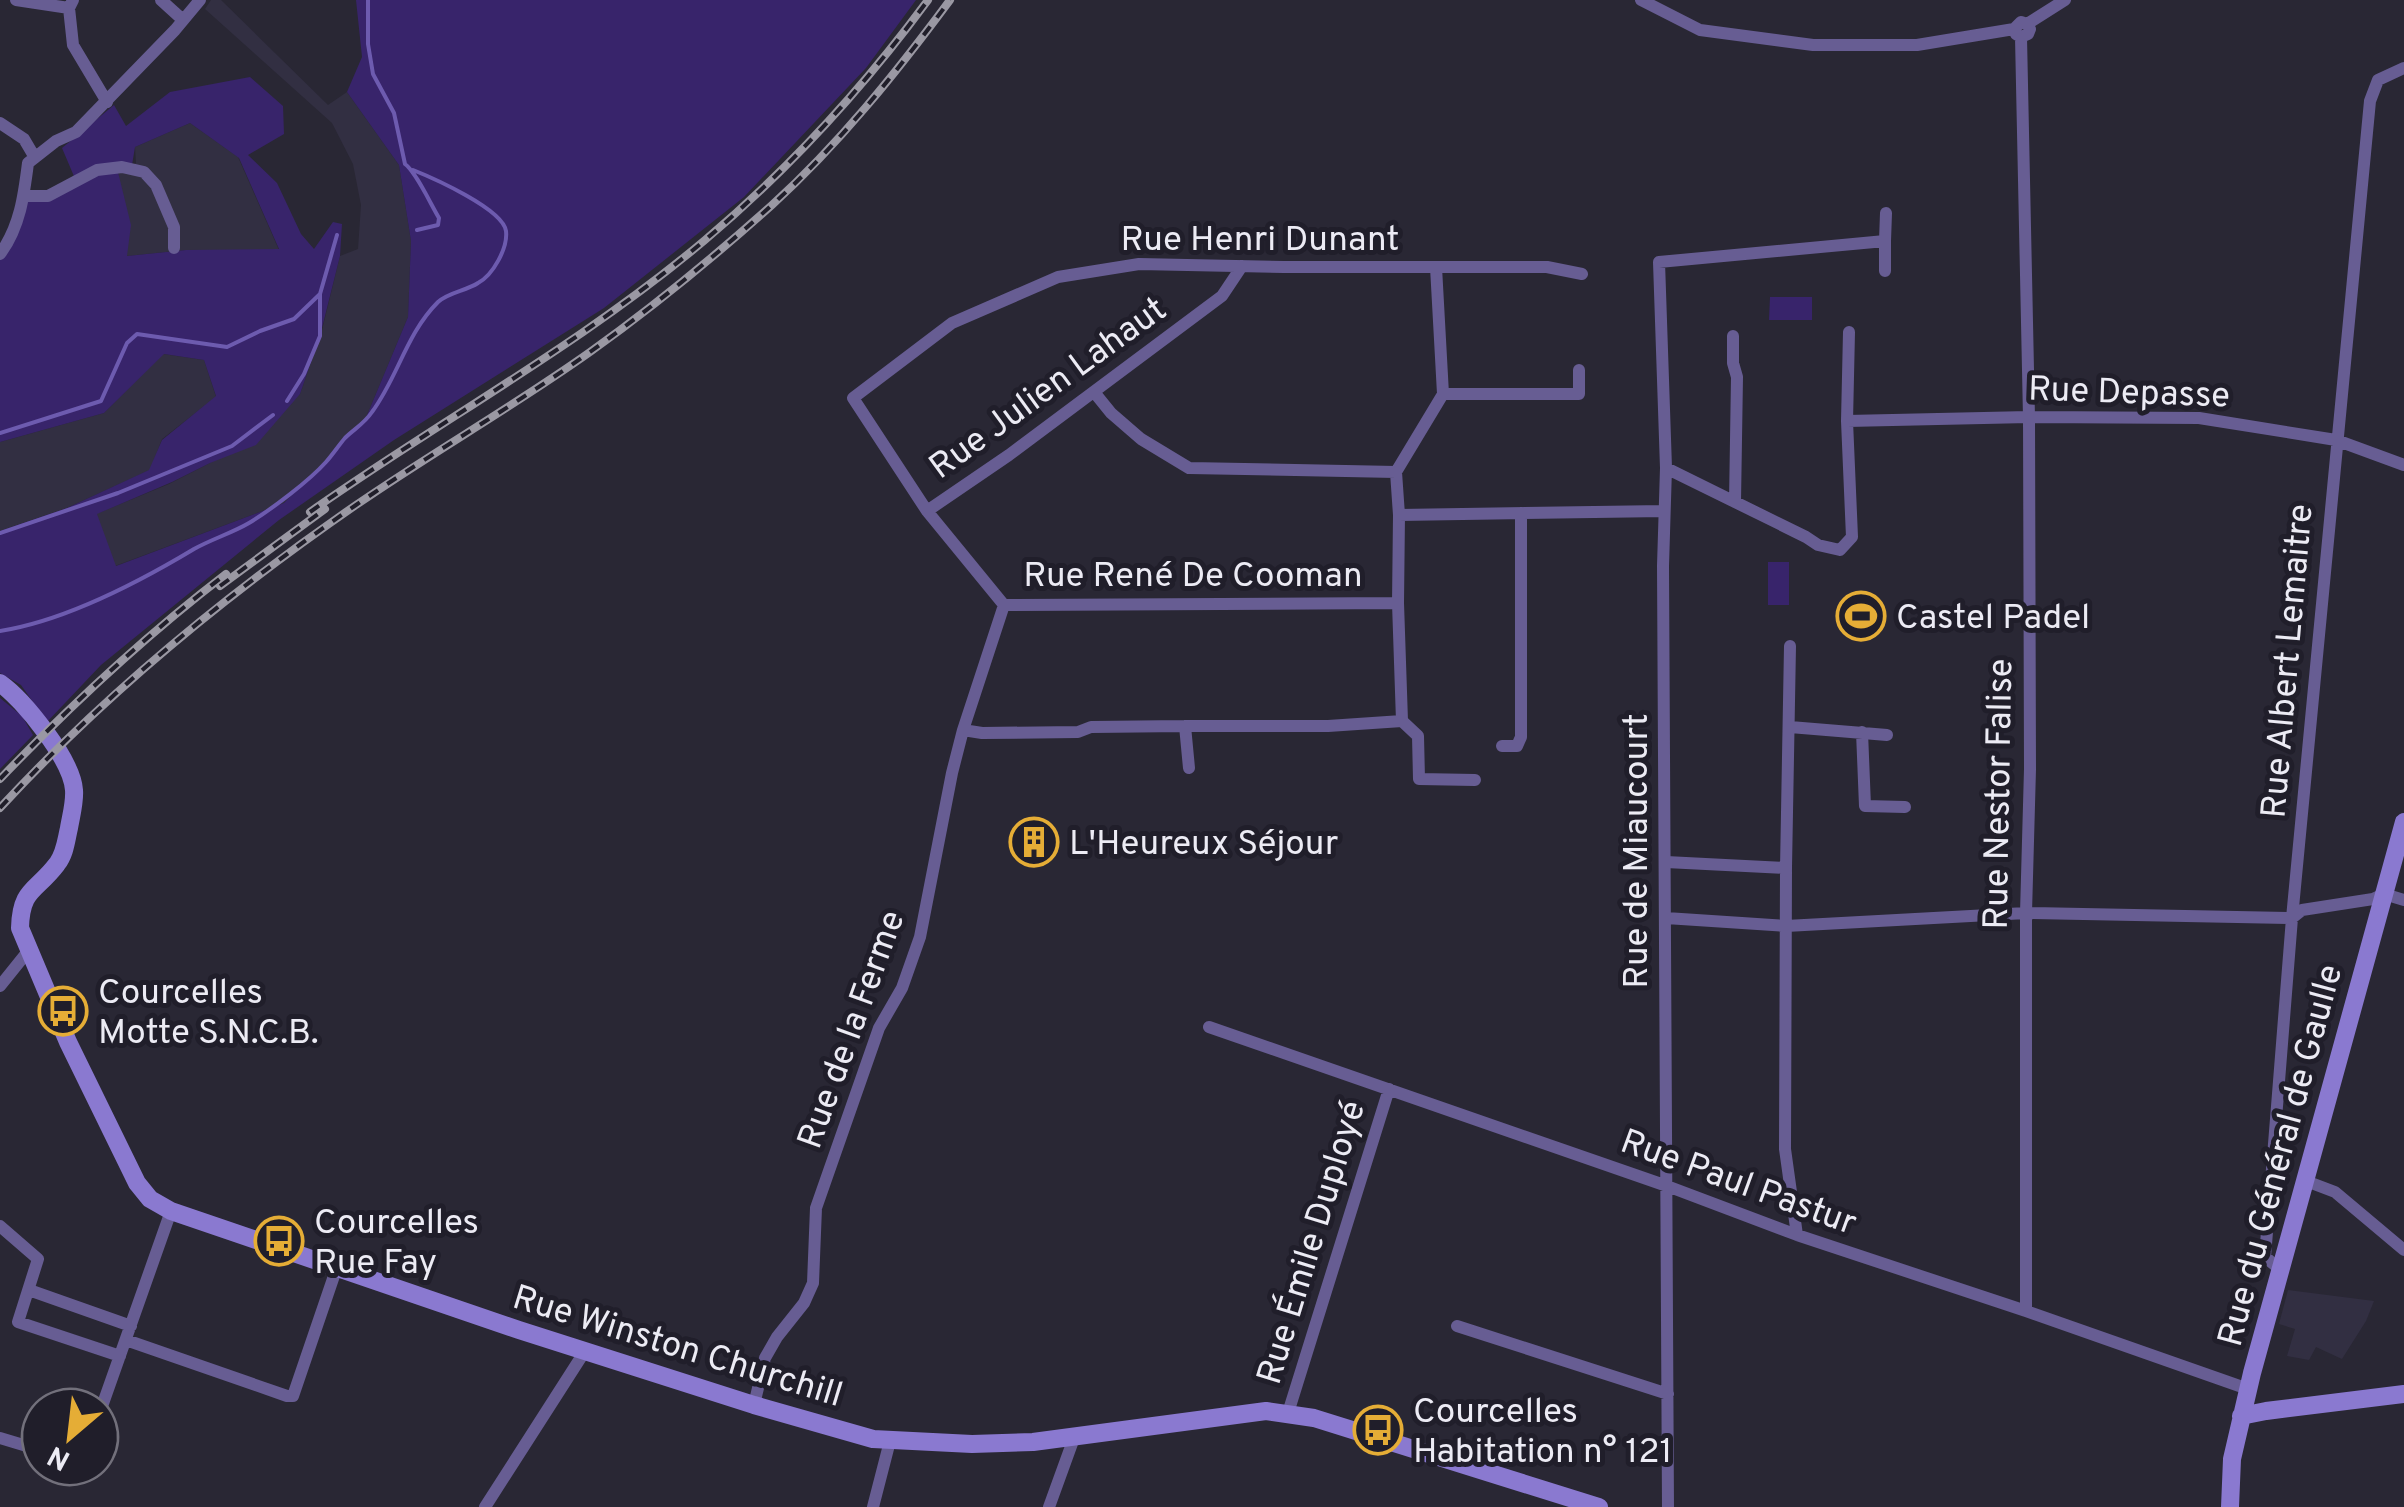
<svg xmlns="http://www.w3.org/2000/svg" width="2404" height="1507" viewBox="0 0 2404 1507" font-family="Overpass,sans-serif">
<style>
.built{fill:#322f42}
.green{fill:#38246b;fill-rule:evenodd}
.lines{fill:none;stroke-linecap:round;stroke-linejoin:round}
.stream{stroke:#6d5baf;stroke-width:4}
.street{stroke:#675d93;stroke-width:12}
.secondary{stroke:#8a79d0;stroke-width:18}
.rail-casing{stroke:#9a98a3;stroke-width:8}
.rail{stroke:#201e2a;stroke-width:4;stroke-dasharray:11;stroke-linecap:butt}
.labels{text-anchor:middle;stroke-width:10;stroke-linejoin:round;paint-order:stroke}
.street-label{font-size:35px;fill:#ecebf4;stroke:#201e2a}
.poi-label{font-size:35px;fill:#ecebf4;stroke:#201e2a;text-anchor:start}
</style>
<rect width="100%" height="100%" fill="#292734"/>
<path class="built" d="M211,0H221L328,105L347,92L399,165L411,241L408,317L365,420L284,503L115,566L96,514L169,484L210,463L300,394L322,330L340,256L358,249L361,205L353,164L332,123L205,9Z
M190,123L238,157L279,250H186L127,256L118,172L136,163L135,147Z
M163,354L204,360L216,397L162,439L150,470L67,508L0,531V442L104,413Z
M2288,1290L2374,1301L2366,1321L2342,1359L2316,1347L2309,1360L2287,1356L2295,1329L2279,1324Z"/>
<path class="green" d="M356,0H916L866,68L744,197L604,308L394,440L279,520L101,665L47,722L21,685L0,673V531L67,508L149,470L162,440L216,396L204,360L164,354L104,413L0,442V251L24,196H48L76,181L62,148L114,105L126,126L170,92L250,77L283,106L284,134L248,155L277,183L301,234L314,249L333,222L342,224L340,256L320,336L300,394L256,445L210,463L172,482L97,514L116,566L284,503L365,420L408,317L411,241L399,165L347,92L362,57ZM190,123L239,158L279,249L186,250L127,256L131,225L117,168L132,165L135,147Z
M1770,297H1812V320H1769Z
M1768,562H1789V605H1768Z
M0,698L22,716L33,735L0,769Z"/>
<g class="lines">
<path class="stream" d="M368,0V44L373,74L394,113L405,164C416,172 430,203 439,218L438,225L417,230
M287,401L304,374L320,336V294
M0,433L101,401L127,343L137,334L227,347L260,331L294,319L320,294L337,235
M0,533L118,493L232,446L273,415
M0,631C64,621 139,582 194,549C212,539 232,533 249,523C272,509 309,481 326,462C333,454 339,445 345,438C354,429 364,424 372,412C398,377 406,334 438,302C449,292 466,291 478,283C493,275 508,248 506,231C503,209 433,178 413,170"/>
<path class="street" d="M16,0L69,8L73,0
M161,0L183,20
M1641,0L1700,30L1813,45H1917L2014,29
M69,8L73,45L107,102
M2027,24L2065,0
M2021,37L2028,34L2030,29L2027,24L2021,22L2014,29L2016,34L2021,37L2029,417L2030,769L2026,913V1311
M0,123L24,139L34,156
M24,196H48L97,170L122,167L144,172L156,185L174,227V248
M1885,241L1886,213
M0,254C20,227 24,195 28,163L56,141L76,132L175,30L200,0
M1733,336V363L1737,377L1735,502
M1094,392L1111,413L1141,439L1189,468L1396,472
M1443,394H1579V370
M1847,421L2029,417L2199,418L2336,440L2404,465
M1666,468L1806,537L1818,545L1840,550L1852,537L1847,421L1849,332
M927,511L1009,455L1222,296L1242,266
M1399,515L1664,511
M1398,603L1004,605L927,511L853,398L952,323L1058,277L1139,264L1284,267H1547L1582,274
M1790,646L1786,868L1785,1149L1797,1235
M1402,721L1398,603L1399,515L1396,472L1443,394L1436,267
M1402,721L1418,736L1419,779L1475,780
M1790,727L1887,735
M963,730L982,733L1078,732L1091,727L1185,726
M1862,732L1865,806L1905,807
M1502,746H1517L1521,737V513
M1189,768L1185,726H1328L1402,721
M1666,862L1786,868
M1666,918L1786,926L2026,913L2292,918L2302,910L2373,899L2384,894L2404,900
M0,986L29,950
M1209,1027L1667,1186L1797,1235L2026,1311L2248,1389
M2306,1181L2335,1192L2404,1250
M0,1226L38,1259L18,1322L120,1356
M2281,1270L2265,1257L2292,918L2370,101L2378,80L2404,68
M29,1290L131,1326
M1457,1326L1668,1394
M126,1340L287,1396H293L337,1267
M754,1405L765,1358L777,1337L804,1303L813,1283L816,1208L879,1028L902,988L920,937L952,773L963,730L1004,605
M100,1412L171,1211
M1288,1413L1389,1089
M0,1438L40,1450
M485,1507L585,1351
M873,1507L890,1441
M1049,1507L1074,1438
M1668,1507L1663,566L1666,468L1659,262L1885,241V271"/>
<path class="secondary" d="M0,683C24,700 72,760 74,790C75,802 71,816 69,828C66,841 65,854 57,864C36,892 21,888 20,928L68,1042L137,1183L150,1199L171,1211L519,1330L754,1405L873,1439L972,1444L1033,1442L1266,1411L1314,1418L1599,1507
M2241,1416L2266,1411L2404,1394
M2230,1507L2232,1459L2252,1373L2404,822"/>
<g class="rail-casing">
<path id="rail" d="M310,512C441,420 583,343 705,240C789,169 863,88 928,0
M220,586L325,509
M0,779C70,706 145,636 226,574
M0,808C106,693 227,594 356,505C433,452 514,406 590,352C653,307 714,257 772,205C839,144 896,73 950,0"/>
</g>
<use href="#rail" class="rail"/>
</g>
<defs>
<g id="stadium-ring" transform="scale(2.5)"><circle r="9.5" fill="#201e2a" stroke="#e5ad36" stroke-width="1.5"/><path d="M0-5a6.5 5 0 1 0 0 10a6.5 5 0 1 0 0-10ZM-3.5-1.8h7v3.6h-7Z" fill="#e5ad36"/></g>
<g id="building-ring" transform="scale(2.5)"><circle r="9.5" fill="#201e2a" stroke="#e5ad36" stroke-width="1.5"/><path d="M-4-6H4V6H1V3H-1V6H-4ZM-2.5-4.3h1.7v1.8h-1.7ZM.8-4.3h1.7v1.8H.8ZM-2.5-1h1.7V.8h-1.7ZM.8-1h1.7V.8H.8Z" fill="#e5ad36"/></g>
<g id="bus-ring" transform="scale(2.5)"><circle r="9.5" fill="#201e2a" stroke="#e5ad36" stroke-width="1.5"/><path d="M-5-6H5V4H4V6H2V4H-2V6H-4V4H-5ZM-3.5-4V0h7V-4ZM-3.5 1.2v1.5H-2V1.2ZM2 1.2v1.5H3.5V1.2Z" fill="#e5ad36"/></g>
</defs>
<g fill-rule="evenodd">
<use href="#stadium-ring" x="1861" y="616"/>
<use href="#building-ring" x="1034" y="842"/>
<use href="#bus-ring" x="63" y="1011"/>
<use href="#bus-ring" x="279" y="1241"/>
<use href="#bus-ring" x="1378" y="1430"/>
</g>
<g class="labels">
<g class="street-label">
<text x="1260" y="250">Rue Henri Dunant</text>
<text transform="translate(1047 387) rotate(-36)" y="12">Rue Julien Lahaut</text>
<text transform="translate(2129 391) rotate(2)" y="12">Rue Depasse</text>
<text x="1193" y="586">Rue René De Cooman</text>
<text transform="translate(2286 661) rotate(-85)" y="12">Rue Albert Lemaitre</text>
<text transform="translate(1997 794) rotate(-89)" y="12">Rue Nestor Falise</text>
<text transform="translate(1635 851) rotate(-90)" y="12">Rue de Miaucourt</text>
<text transform="translate(850 1029) rotate(-70)" y="12">Rue de la Ferme</text>
<text transform="translate(2279 1155) rotate(-75)" y="12">Rue du Général de Gaulle</text>
<text transform="translate(1739 1181) rotate(20)" y="12">Rue Paul Pastur</text>
<text transform="translate(1310 1242) rotate(-73)" y="12">Rue Émile Duployé</text>
<text transform="translate(678 1345) rotate(17)" y="12">Rue Winston Churchill</text>
</g>
<g class="poi-label">
<text x="1896" y="628">Castel Padel</text>
<text x="1069" y="854">L'Heureux Séjour</text>
<text x="98" y="1003">Courcelles<tspan x="98" dy="40">Motte S.N.C.B.</tspan></text>
<text x="314" y="1233">Courcelles<tspan x="314" dy="40">Rue Fay</tspan></text>
<text x="1413" y="1422">Courcelles<tspan x="1413" dy="40">Habitation n° 121</tspan></text>
</g>
</g>
<g transform="translate(70 1437) rotate(208)"><circle r="48" fill="#201e2a" stroke="#72707b" stroke-width="2.5"/>
<path d="M0-8L18 38L0 25L-18 38Z" fill="#e5ad36"/>
<text y="-15" font-size="28" font-weight="bold" text-anchor="middle" fill="#ecebf4">N</text>
</g>
</svg>
